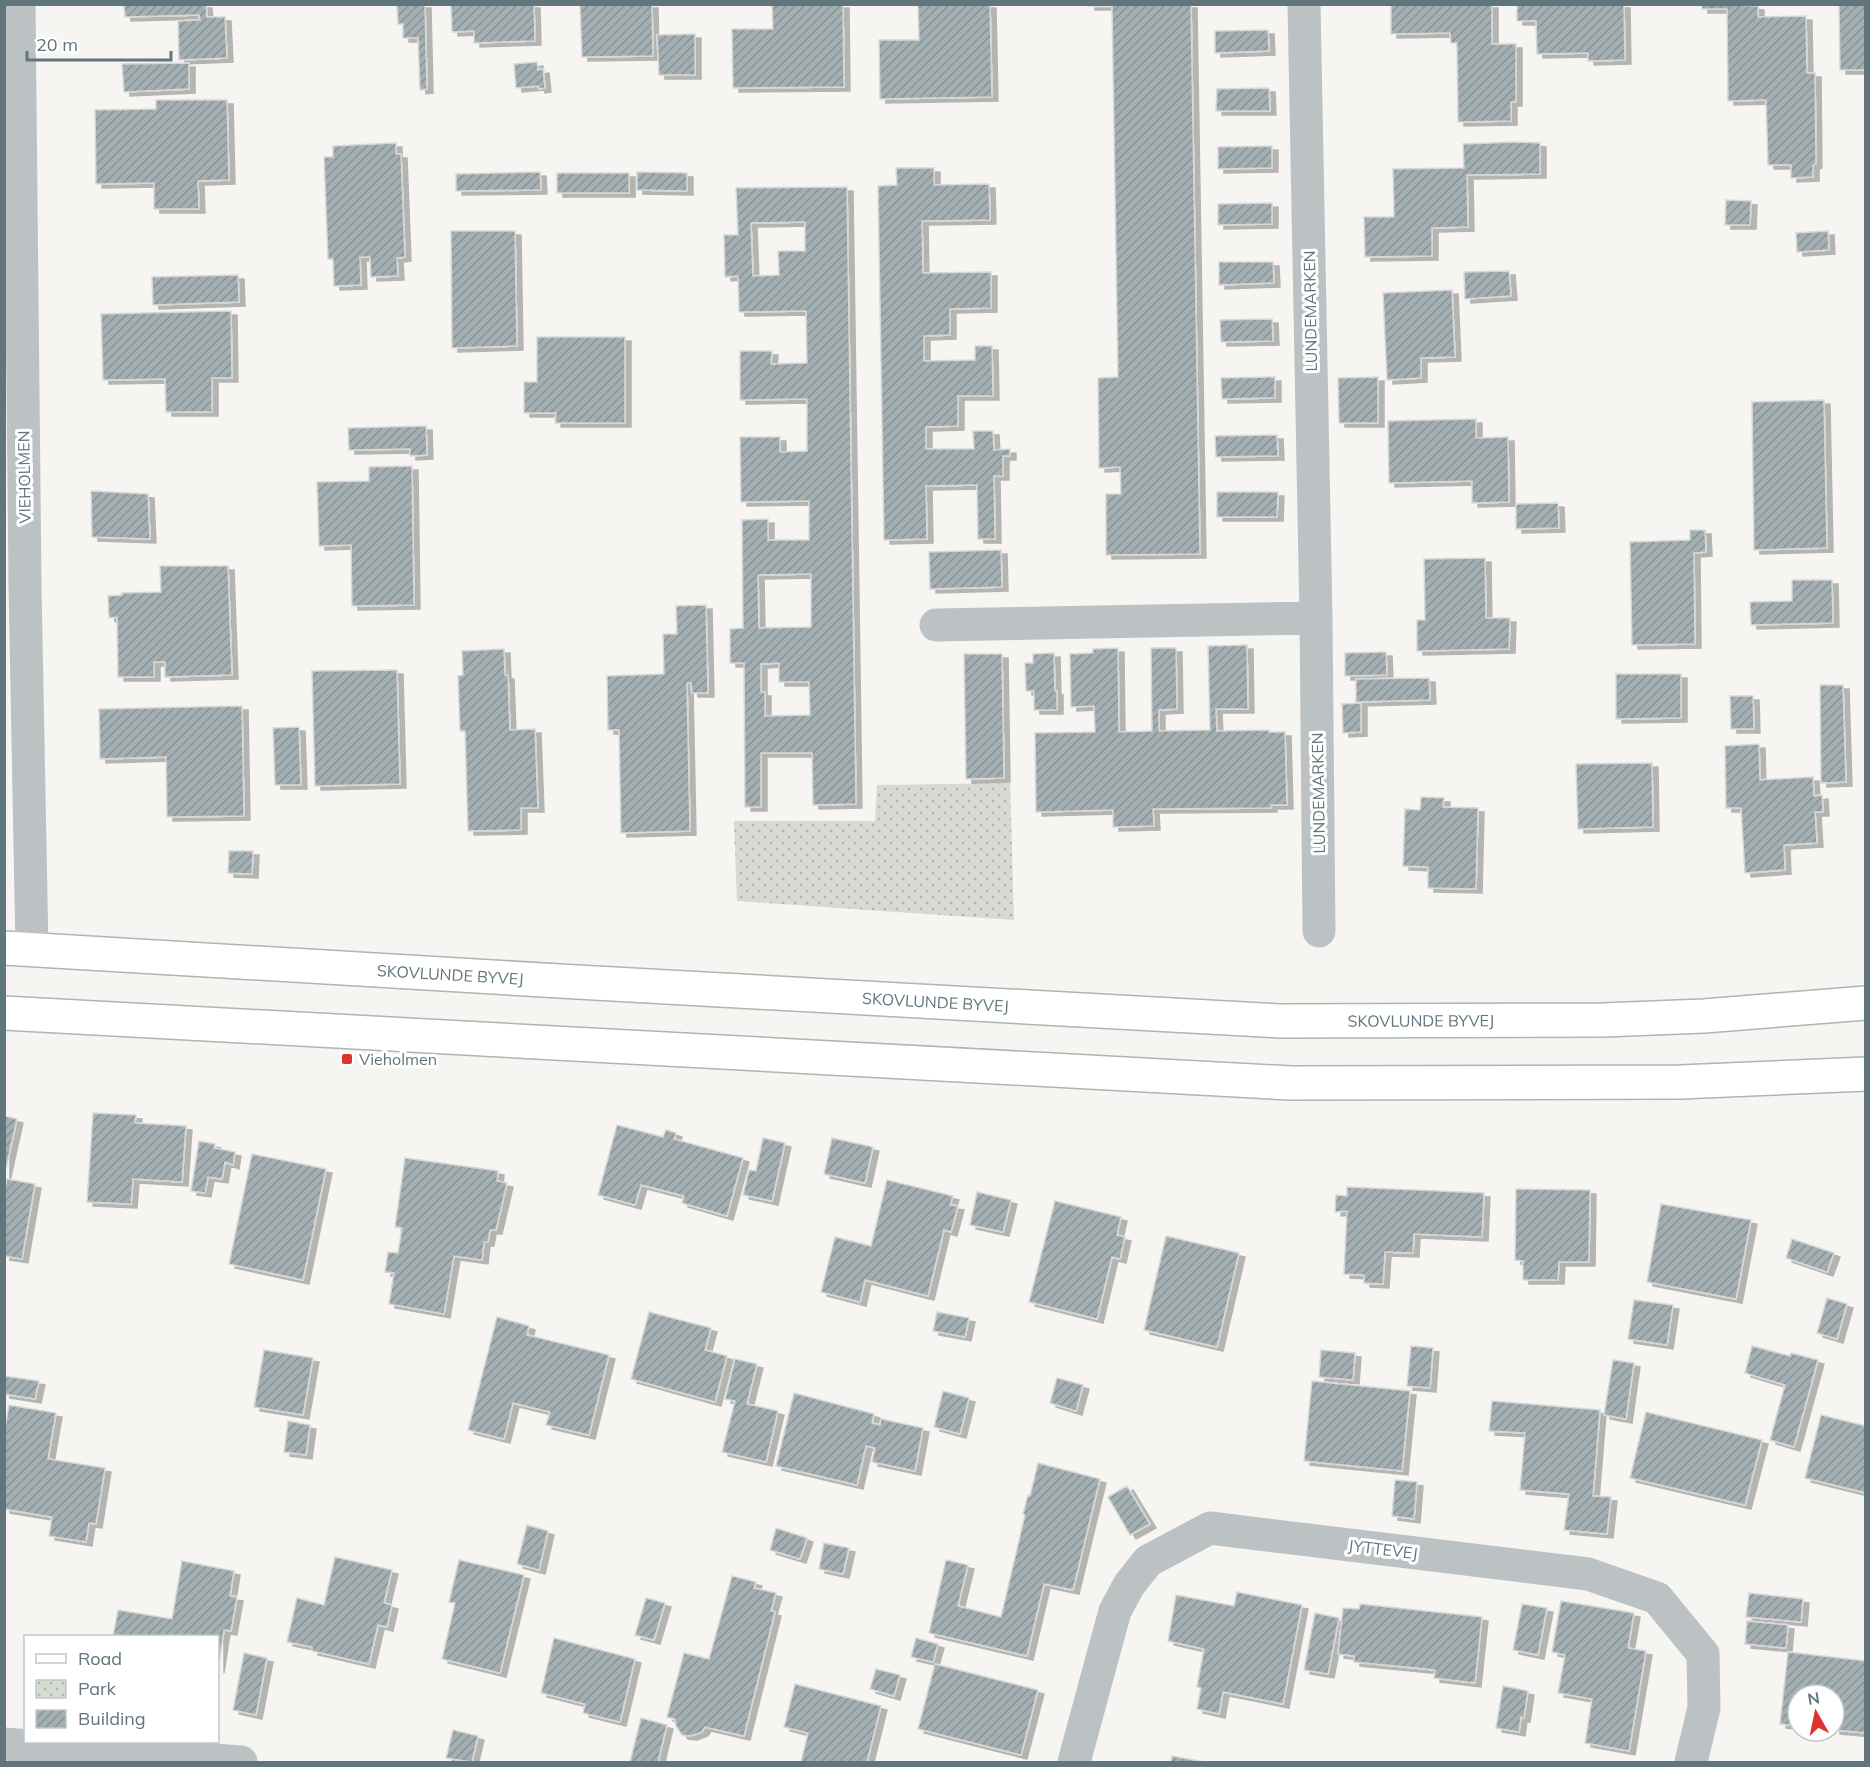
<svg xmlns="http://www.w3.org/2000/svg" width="1870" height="1767" viewBox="0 0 1870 1767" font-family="Mulish,sans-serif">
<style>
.park{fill:url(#park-dots)}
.building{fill:url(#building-hatch);stroke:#d7d7d5;stroke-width:1.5;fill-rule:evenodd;filter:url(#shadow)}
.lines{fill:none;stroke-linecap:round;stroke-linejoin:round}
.secondary-casing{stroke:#acb5b7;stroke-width:36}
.street{stroke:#bcc2c4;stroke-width:33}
.secondary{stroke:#fff;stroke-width:33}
.poi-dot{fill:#dd332a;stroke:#fff;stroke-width:2}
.labels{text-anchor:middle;stroke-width:6;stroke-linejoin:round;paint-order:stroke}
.street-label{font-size:16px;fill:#61767c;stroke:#fff}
.poi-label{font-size:16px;fill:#61767c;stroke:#fff;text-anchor:start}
</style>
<defs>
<pattern id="park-dots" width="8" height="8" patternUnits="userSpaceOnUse" patternTransform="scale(1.5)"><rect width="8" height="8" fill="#d6dad1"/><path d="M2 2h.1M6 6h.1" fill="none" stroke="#b1b5af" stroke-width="1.8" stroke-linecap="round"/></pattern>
<pattern id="building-hatch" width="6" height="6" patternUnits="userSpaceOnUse" patternTransform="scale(1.5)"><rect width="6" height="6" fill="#a3afb2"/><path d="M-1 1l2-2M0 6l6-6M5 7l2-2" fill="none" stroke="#889396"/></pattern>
<filter id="shadow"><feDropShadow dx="6" dy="4" stdDeviation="0" flood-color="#0004"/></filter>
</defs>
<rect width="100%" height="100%" fill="#f6f5f2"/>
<path class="park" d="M1010,783L1014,920L737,901L734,821H875L877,785Z"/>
<path class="building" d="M124,4H206L207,17H225L227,58L179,60L178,21L200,20L199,15L125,17Z
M397,4H425L427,89L420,90L418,38H403V24H398Z
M451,4H534L535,41L474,43V31L452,32Z
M580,4H652L653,56L582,57Z
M772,4H843L844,87L733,88L732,29H773Z
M918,4H990L992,97L880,99L879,40H919Z
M1089,4H1191L1200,554L1106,555V494H1121L1120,467L1099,468L1098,378L1118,377L1112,6H1089Z
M1391,4H1492V44H1516V102H1511V121L1458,122L1457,43H1451L1450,33L1391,34Z
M1517,4H1624L1625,60L1588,61V53L1537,54L1536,21H1517Z
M1702,4L1758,6V17L1806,16L1807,73H1815L1816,164L1813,165V177L1791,178V165H1768L1766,100L1728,101L1727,9H1702Z
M1839,4H1866V70H1840Z
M1268,30L1269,51L1215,53V31Z
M695,34V75H659L657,35Z
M537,62L538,70L543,69L545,88L539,89L538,86L516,88L514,64Z
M189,63V89L124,92L122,64Z
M1269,88L1270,111H1216L1217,89Z
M156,100H227L229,180L198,181L199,209H154V183L96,184L95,110L156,109Z
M1517,142L1540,143V174L1467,175L1468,227L1432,228V256L1365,257L1364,217H1394L1393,169L1464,168L1463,144Z
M396,143V154H401L405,257L397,258L398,276L371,277L370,257H360L361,285L334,286L333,259H328L324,157H333V146Z
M1272,146V168L1218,169V147Z
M896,168H934V185L989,184L990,220L922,221L923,273L991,272V308L950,309V335L924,336V361L975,360V346H992L993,396H958V426L926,427V449H974L973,431H993L994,450L1010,449V456H1003V476H994L995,539H978L977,485L926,486L927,539L884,540L878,186L897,185Z
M540,172L541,190L456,191V174Z
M637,172L687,173V191L637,190Z
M557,173H629V193H557Z
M847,187L856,804L813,805L812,753H761V807H745L744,663H730V629L743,628L742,520L768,519V540H809V501L741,502L740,437H780V452L807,451V399L740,400V351H772L771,364L807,363L806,311L739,312L738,276L725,277L724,235H738L736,188ZM805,222V251H778L779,275L753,276L751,223ZM811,574V627L759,628L758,575ZM779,663V682H809L810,715L765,716V692H761V664Z
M1726,200L1751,201L1750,225H1725Z
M1272,203V224L1218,225V204Z
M451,231H515L517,346L452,348Z
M1828,231L1829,250L1797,252L1796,233Z
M1219,262H1273L1274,283L1219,285Z
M1509,271L1511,296L1465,299L1464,272Z
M238,275L239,302L153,305L152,277Z
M1452,290L1455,357L1421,358V378L1387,380L1383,293Z
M231,311L232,378H212V412H166L165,379L103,380L101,314Z
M1272,319L1273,341L1221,342L1220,320Z
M537,337H625V423H555L556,413H524V382H537Z
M1275,377V398L1222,399L1221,378Z
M1378,377V423H1339L1338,378Z
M1824,400L1827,548L1754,550L1752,402Z
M1476,419V438L1508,437L1509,502L1472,503V481L1389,483L1388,421Z
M426,426L427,455L410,456V449L349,450L348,428Z
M1277,435L1278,456L1216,457L1215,436Z
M412,466L414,605L352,606L351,545L319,546L317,482L369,481V467Z
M91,491L148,494L150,539L92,537Z
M1217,492H1278L1277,517H1217Z
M1558,503L1559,528L1516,529V504Z
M1690,530H1705L1706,552L1694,553L1695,644L1632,645L1630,542L1690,540Z
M1001,550L1002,587L930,589L929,552Z
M1485,558L1486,618H1510L1509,649L1417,651V620H1425L1424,559Z
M160,566H228L232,675L165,677V662H154V677H118L117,617L109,618L108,596L122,595V593L161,592Z
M1792,580H1832L1833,623L1751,625L1750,602L1792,601Z
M706,605L708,693H692L691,683H687L690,831L621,833L619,730H608L607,676L664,674L663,634H677L676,606Z
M1247,645L1248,709H1216L1217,731L1269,730V732H1285L1287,805H1271V808L1153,809L1154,826L1113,827V810L1036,812L1035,733L1095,732L1094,706L1071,707L1070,654L1093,653V649L1118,648L1119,732L1152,731L1151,648H1176L1177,709L1159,710V731L1210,730L1208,646Z
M504,649L505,675H508L510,730L535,729L538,808H521V830L468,831L465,731H460L458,676L463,675L462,651Z
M1386,652L1387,675L1345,676V653Z
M1054,653L1055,691H1057V710H1034V691H1026L1025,663H1033V654Z
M964,654H1002L1004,778L966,779Z
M397,670L400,784L315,786L312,671Z
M1616,674H1681V718L1616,719Z
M1429,678L1430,700L1356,702V679Z
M1820,685H1843L1846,782L1821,783Z
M1730,696H1753L1754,729H1731Z
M1361,703V732L1343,733L1342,704Z
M242,706L244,816L167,817L166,757L100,759L99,709Z
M299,727L301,785H275L273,728Z
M1759,744L1760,780L1813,777L1814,796L1822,795L1823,812H1815L1817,843L1784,845L1785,870L1745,873L1741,808H1726L1725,746Z
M1652,763L1653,827L1578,829L1576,764Z
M1421,797L1444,798L1443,807L1478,808L1476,889L1428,888V867L1403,866L1405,809L1420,810Z
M229,851H253L252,874L228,873Z
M93,1113L136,1115L135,1123L186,1126L182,1182L133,1179L131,1204L87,1202Z
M4,1116L17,1119L4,1177Z
M617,1125L663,1137L666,1130L676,1133L674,1139L743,1158L727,1216L682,1203L684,1196L641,1185L635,1205L598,1195Z
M763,1138L785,1143L772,1201L743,1195L749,1170L756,1171Z
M832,1138L873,1147L865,1183L824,1174Z
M199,1141L215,1144L214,1148L235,1152L233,1165L225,1162L222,1179L208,1177L205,1193L191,1191Z
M252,1154L326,1169L303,1280L229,1264Z
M405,1158L498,1171L497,1181L507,1183L496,1230H490L488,1242H484L482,1260L454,1256L444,1314L389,1304L394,1273L385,1272L388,1252L398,1253L402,1228L395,1227Z
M7,1179L35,1184L22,1259L4,1256V1192Z
M887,1180L953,1196L950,1205L958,1206L951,1232L944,1230L928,1296L865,1280L860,1302L821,1292L835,1237L871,1246Z
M1347,1187L1484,1193L1482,1237L1414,1234L1413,1253L1385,1252L1383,1284L1364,1283V1275L1344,1274L1347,1211L1335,1212L1336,1195L1347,1196Z
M1516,1189L1590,1190L1589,1262H1559L1558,1280H1523V1261L1515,1260Z
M977,1192L1011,1200L1003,1232L970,1225Z
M1055,1201L1121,1217L1117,1235L1125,1237L1120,1259L1112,1257L1097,1319L1029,1302Z
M1661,1204L1751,1220L1736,1299L1647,1282Z
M1166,1236L1239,1253L1217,1347L1144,1330Z
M1792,1239L1834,1253L1827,1272L1786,1258Z
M1827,1298L1847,1304L1837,1339L1817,1333Z
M1634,1300L1673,1305L1667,1345L1628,1339Z
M649,1312L711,1328L705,1350L727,1356L715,1402L631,1379Z
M937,1312L969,1318L965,1337L933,1331Z
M497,1317L529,1326L527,1335L609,1355L589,1435L546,1425L550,1412L513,1403L504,1439L468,1430Z
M1411,1346L1433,1348L1430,1388L1407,1386Z
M1752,1346L1790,1356L1791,1353L1818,1360L1794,1447L1770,1440L1785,1385L1745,1373Z
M264,1350L313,1358L303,1415L254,1407Z
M1321,1350L1355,1353L1353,1380L1319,1377Z
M735,1359L757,1364L747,1404L778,1411L766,1462L722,1452L735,1401L725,1399Z
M1613,1360L1634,1363L1626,1419L1604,1415Z
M4,1376L39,1381L35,1399L4,1394Z
M1057,1378L1083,1385L1076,1411L1050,1403Z
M1312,1381L1410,1391L1402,1471L1304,1461Z
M943,1391L969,1398L960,1434L934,1427Z
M794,1393L874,1414L872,1423L880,1425L881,1419L923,1428L915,1471L872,1462L875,1448L866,1446L857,1485L776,1466Z
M1492,1401L1600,1410L1593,1496L1611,1497L1607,1534L1564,1530L1569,1494L1520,1490L1525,1433L1489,1431Z
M9,1405L56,1413L48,1459L105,1468L96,1524L89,1523L86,1542L49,1536L52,1517L4,1509V1434Z
M1646,1412L1762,1440L1745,1505L1630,1478Z
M1821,1415L1866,1426V1493L1805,1478Z
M288,1421L310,1425L306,1455L284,1452Z
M1038,1463L1100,1479L1073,1590L1044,1584L1027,1656L929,1633L946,1560L968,1565L958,1606L1001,1617L1025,1515L1023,1514L1028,1495L1030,1496Z
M1395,1480L1417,1482L1414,1519L1392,1516Z
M1127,1486L1150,1524L1130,1535L1108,1497Z
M527,1525L548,1531L539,1570L517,1564Z
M776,1528L807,1538L800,1559L770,1550Z
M824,1543L849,1548L843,1574L819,1569Z
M335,1557L392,1570L384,1603L392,1605L387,1627L378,1625L369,1664L312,1651V1647L287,1642L297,1598L324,1605Z
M459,1560L524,1575L500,1673L442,1659L455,1603L449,1602Z
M182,1561L234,1571L230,1596L237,1597L231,1631L224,1630L218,1669V1636H113L118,1610L172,1619Z
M732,1576L756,1582L754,1588L776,1593L771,1611L775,1612L744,1736L705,1727L702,1732L691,1736L682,1735L676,1726L675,1719L667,1717L684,1653L709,1659Z
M1237,1592L1302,1605L1283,1704L1223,1692L1219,1714L1197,1709L1201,1688L1197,1687L1204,1649L1168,1641L1176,1595L1234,1606Z
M1749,1593L1803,1599L1801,1622L1746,1617Z
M646,1598L665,1603L654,1640L635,1635Z
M1561,1601L1634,1613L1628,1648L1646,1651L1629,1751L1585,1743L1592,1699L1558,1693L1565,1655L1552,1652Z
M1360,1604L1482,1617L1475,1683L1434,1678L1435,1670L1354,1662V1656L1338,1654L1343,1608L1359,1609Z
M1522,1604L1547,1608L1538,1655L1513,1650Z
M1315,1613L1339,1618L1328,1674L1304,1670Z
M1747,1621L1788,1625L1786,1648L1745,1644Z
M554,1638L635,1659L620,1722L583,1713L585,1704L541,1693Z
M916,1638L938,1644L933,1662L911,1657Z
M1788,1652L1866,1661V1733L1834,1730V1695H1798V1726L1780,1724Z
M244,1653L267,1658L256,1715L233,1710Z
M935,1664L1038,1690L1021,1755L918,1729Z
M876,1669L900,1675L894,1696L870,1689Z
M795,1684L881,1706L867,1762H801L808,1733L784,1727Z
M1503,1686L1528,1691L1524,1718L1521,1717L1519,1732L1496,1728Z
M641,1718L667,1725L658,1762H630Z
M453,1730L478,1736L472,1762L446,1758Z
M1172,1756L1205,1762H1171Z"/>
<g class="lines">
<g class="secondary-casing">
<g id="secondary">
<path id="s1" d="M4,948L577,982L1280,1021L1603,1020L1704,1016L1866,1003"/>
<path d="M4,1013L1291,1083L1680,1082L1866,1074"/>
</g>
</g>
<path class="street" d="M19,4L25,586L32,949
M1304,4L1316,618L1319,931
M936,625L1316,618
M4,1744L241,1762
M1074,1762L1115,1611L1129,1585L1148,1561L1210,1528L1588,1574L1657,1598L1703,1654L1704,1708L1691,1762"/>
<use href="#secondary" class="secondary"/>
</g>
<rect class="poi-dot" x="341" y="1053" width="12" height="12" rx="3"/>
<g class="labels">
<g class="street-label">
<text transform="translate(1310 311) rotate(-91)" y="6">LUNDEMARKEN</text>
<text transform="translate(24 477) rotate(-91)" y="6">VIEHOLMEN</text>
<text transform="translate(1318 793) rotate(-91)" y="6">LUNDEMARKEN</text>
<text dy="6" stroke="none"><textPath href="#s1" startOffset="447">SKOVLUNDE BYVEJ</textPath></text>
<text dy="6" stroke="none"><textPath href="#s1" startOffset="933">SKOVLUNDE BYVEJ</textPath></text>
<text dy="6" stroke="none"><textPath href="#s1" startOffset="1419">SKOVLUNDE BYVEJ</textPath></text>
<text transform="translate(1383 1549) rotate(7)" y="6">JYTTEVEJ</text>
</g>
<g class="poi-label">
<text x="359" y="1065">Vieholmen</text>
</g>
</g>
<rect width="1870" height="1767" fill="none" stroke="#61767c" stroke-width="12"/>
<rect x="24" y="1635" width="195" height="108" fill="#ffffff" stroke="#c0c8cb" stroke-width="1.5"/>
<rect x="36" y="1654" width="30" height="9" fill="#ffffff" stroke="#c0c8cb" stroke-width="1.5"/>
<text x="78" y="1665" font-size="18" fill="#61767c">Road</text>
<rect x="36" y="1680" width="30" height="18" fill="url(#park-dots)" stroke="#c0c8cb" stroke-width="1.5"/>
<text x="78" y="1695" font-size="18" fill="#61767c">Park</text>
<rect x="36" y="1710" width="30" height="18" fill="url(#building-hatch)" stroke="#c0c8cb" stroke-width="1.5"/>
<text x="78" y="1725" font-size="18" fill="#61767c">Building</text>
<g transform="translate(1816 1713) rotate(351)"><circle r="28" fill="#ffffff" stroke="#c0c8cb" stroke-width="1.5"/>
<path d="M0-4.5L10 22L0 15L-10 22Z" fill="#dd332a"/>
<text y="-9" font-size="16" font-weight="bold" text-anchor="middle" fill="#61767c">N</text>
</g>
<path d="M27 51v9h144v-9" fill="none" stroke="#61767c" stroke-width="3"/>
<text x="36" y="51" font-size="18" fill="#61767c" stroke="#ffffff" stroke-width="4.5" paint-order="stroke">20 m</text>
</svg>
